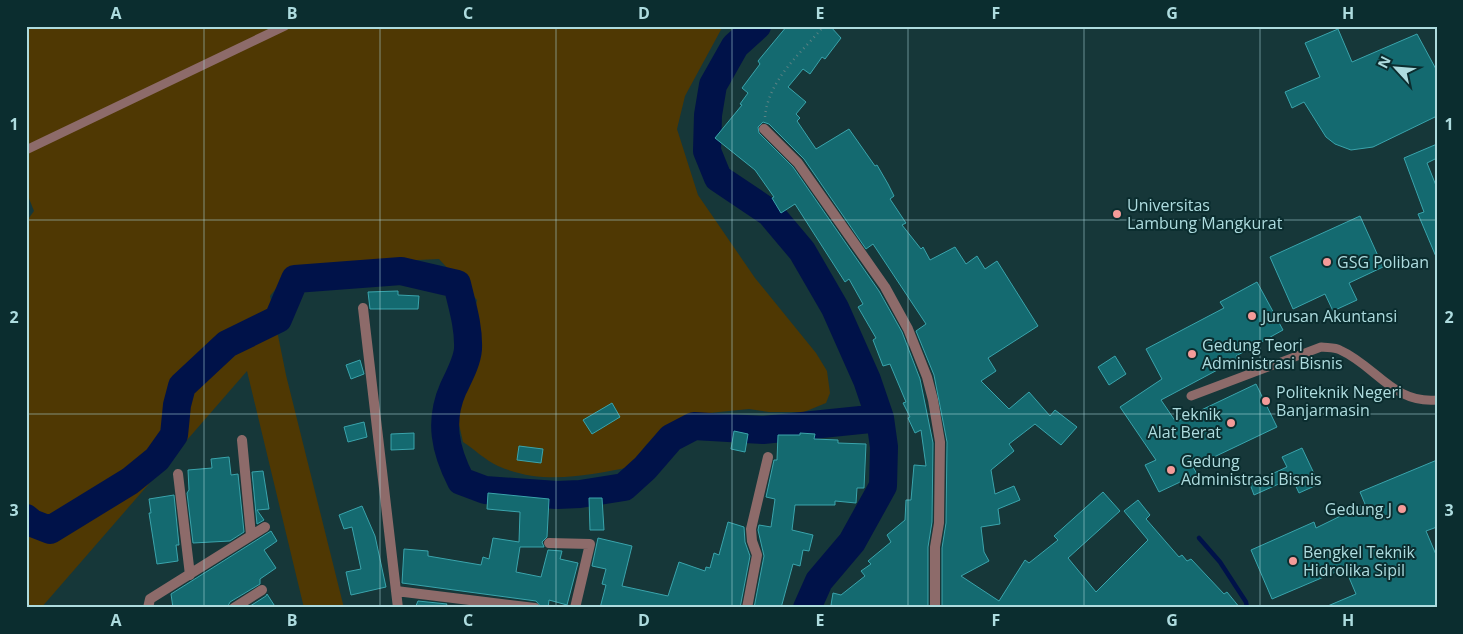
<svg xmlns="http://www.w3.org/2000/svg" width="1463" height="634" viewBox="0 0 1463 634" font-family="'Open Sans',sans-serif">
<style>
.green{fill:#4f3803}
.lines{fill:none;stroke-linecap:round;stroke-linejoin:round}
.stream{stroke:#001249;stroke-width:4.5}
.river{stroke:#001249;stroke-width:28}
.building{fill:#146a70;stroke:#3aa4ac}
.path{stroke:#5b8284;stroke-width:2.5;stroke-dasharray:1 4;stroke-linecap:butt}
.service{stroke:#8d6b6a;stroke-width:9}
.minor{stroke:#8d6b6a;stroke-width:10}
.grid{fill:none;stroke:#aedcdf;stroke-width:1;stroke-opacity:0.55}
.poi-dot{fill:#f59b99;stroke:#0b2d2f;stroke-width:2}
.labels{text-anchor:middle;stroke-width:4;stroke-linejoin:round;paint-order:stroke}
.poi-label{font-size:16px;fill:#aedcdf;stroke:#0b2d2f;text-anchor:start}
.neatline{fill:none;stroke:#aedcdf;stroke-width:2}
.grid-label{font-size:16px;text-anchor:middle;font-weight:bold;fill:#aedcdf}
</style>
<rect width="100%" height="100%" fill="#163739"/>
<path class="green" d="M26,26H723L685,96L677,129L698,195L755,278L816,353L827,371L830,393L826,403L804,412H769L749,409L689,415L647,444L630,467C586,476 541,485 498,466C485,460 474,449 463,442L456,411L477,300L439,259L294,266L270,296L286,375L344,608H304L247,371L41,608H26V222L34,211L26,191Z"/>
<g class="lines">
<path class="stream" d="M1199,538L1220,562L1246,602L1247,608"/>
<path class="river" d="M757,26L735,46L713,85L708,115L707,151L718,178L770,213L802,251L835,308L867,380L880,418L884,447L883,486L852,542L819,581L807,608
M26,518L32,523L50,530L130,481L157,459L174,435L177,405L182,386L227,344L278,319L295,279L401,271L457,284C462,305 469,327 468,349C467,362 459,376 453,389C439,421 445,450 461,481L485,490L557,495L580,494L624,487L645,468L671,438L694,426L763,430L880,418"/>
</g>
<path class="building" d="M787,26H830L841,38L825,59L822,57L810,74L803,69L788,87L806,102L796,114L800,118L797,121L816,149L849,129L875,166L877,165L888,184L894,196L890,199L906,223L902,225L921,249L923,247L930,260L955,247L966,264L977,256L985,269L997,261L1038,326L988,358L996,371L981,381L1009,409L1029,392L1050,416L1055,410L1077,427L1061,445L1035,424L1009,444L1014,451L991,470L995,494L1014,486L1020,500L998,509L1000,524L981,527L984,552L989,561L961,576L999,601L1025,560L1029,563L1058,540L1054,536L1103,492L1120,511L1068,558L1096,592L1148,540L1124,511L1138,500L1150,515L1146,519L1179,557L1182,555L1187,561L1191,559L1224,594L1227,592L1240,608H942V548L946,523L947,442L934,375L916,331L926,324L873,244L866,249L804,159L769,124L763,122L758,127L759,133L793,167L879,291L902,332L920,379L933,443L932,522L928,547V608H842L831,605L833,593L841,595L865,576L861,571L871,564L868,561L891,542L887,535L905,520L906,500H911L914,465L926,466L921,430L915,433L908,418L910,417L903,403L906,402L890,364L883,366L873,340L876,338L858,307L863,304L849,279L845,282L795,204L781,213L772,198L774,197L755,170L715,138L742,105L740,104L748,93L742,88L760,64L758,61Z
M1338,29L1352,62L1417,34L1437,71V116L1373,147L1351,150L1335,144L1326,137L1304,102L1292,108L1285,92L1320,77L1305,43Z
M1437,144V158L1427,163L1437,188V259L1418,214L1424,212L1404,158Z
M1360,216L1383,267L1349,283L1357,300L1333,311L1325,294L1293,309L1270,257Z
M1257,282L1283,330L1236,356L1238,359L1161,400L1176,422L1256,384L1277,427L1193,467L1197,474L1159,492L1145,465L1156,460L1120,407L1162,379L1146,349L1224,308L1220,302Z
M398,291V295L419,296L418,309H370L368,292Z
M1115,356L1126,374L1109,385L1098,367Z
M360,360L364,374L351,379L346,365Z
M612,403L620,417L592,434L583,420Z
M364,422L367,437L348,442L344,427Z
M734,431L748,434L745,452L731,449Z
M414,433V449L391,450V434Z
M800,433L815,434L814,439L838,440V443L866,444L864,488H857L856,503L835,501V505H795L792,530L813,535L809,551L803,550L800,566L793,564L781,608H754L764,556L758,530L759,525L771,527L775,499L766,497L774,460H777L778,435H800Z
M519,446L543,449L541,463L517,460Z
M1302,448L1319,484L1299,493L1292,478L1254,495L1250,484L1287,467L1282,457Z
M229,457L231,475L238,474L244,532L230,541L193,543L187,493L189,490L188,470L212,468L211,459Z
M1437,460V527L1426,531L1437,557V608H1323L1356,594L1345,568L1272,599L1251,550L1314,522L1316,528L1365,504L1360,492Z
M263,471L269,509L257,510L264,520L257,524L252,472Z
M488,493L549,499L547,537L542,542L544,547H520L516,572L541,577L548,550L562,551L560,559L578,563L567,605L549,600L548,608H542L536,601L402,583L404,549L428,551V556L481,565L483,557L489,559L493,538L519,542L520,512L487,509Z
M174,495L179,545H176L178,561L157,564L149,513H151L149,499Z
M589,498H602L604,530H590Z
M362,506L375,536L386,587L351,595L346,572L361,569L352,527L344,529L339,515Z
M728,522L744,527L745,542L750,556L740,608H600L606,585L602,584L606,569L592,566L598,538L632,546L622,586L668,596L679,562L705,571L706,567L710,568L714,553L719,555Z
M271,531L277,541L264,550L276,568L260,579V584L230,602L227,608H173L171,594Z
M267,594L276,608H247L266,596Z
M418,601L447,604L445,608H415Z"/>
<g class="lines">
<path class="path" d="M765,117C768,80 801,53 824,26"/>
<path class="service" d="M26,150L285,26
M1191,396L1321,347C1327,348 1335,347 1340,350C1376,366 1393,404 1437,400"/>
<path class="minor" d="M764,129L798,163L885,287L908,329L927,377L933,400L940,442L939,523L935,547V608
M363,308L396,591L535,608
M242,440L251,535
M178,474L190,575
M549,543L590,544L575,608
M396,591L398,608
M148,608L150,599L265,527
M234,608L262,590
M747,608L757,555L752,541L751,529L768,457"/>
</g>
<path class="grid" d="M204,26V608M380,26V608M556,26V608M732,26V608M908,26V608M1084,26V608M1260,26V608M26,220H1437M26,414H1437"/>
<g class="poi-dot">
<circle cx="1117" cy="214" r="5"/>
<circle cx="1327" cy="262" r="5"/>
<circle cx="1252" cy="316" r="5"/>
<circle cx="1192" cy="354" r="5"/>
<circle cx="1266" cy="401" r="5"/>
<circle cx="1231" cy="423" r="5"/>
<circle cx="1171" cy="470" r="5"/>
<circle cx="1402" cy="509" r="5"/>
<circle cx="1293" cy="561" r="5"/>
</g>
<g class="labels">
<g class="poi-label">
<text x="1127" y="211">Universitas<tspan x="1127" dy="18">Lambung Mangkurat</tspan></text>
<text x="1337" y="268">GSG Poliban</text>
<text x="1262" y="322">Jurusan Akuntansi</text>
<text x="1202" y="351">Gedung Teori<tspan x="1202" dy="18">Administrasi Bisnis</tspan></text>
<text x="1276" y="398">Politeknik Negeri<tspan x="1276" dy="18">Banjarmasin</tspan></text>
<text x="1221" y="420" text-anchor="end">Teknik<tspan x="1221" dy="18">Alat Berat</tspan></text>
<text x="1181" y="467">Gedung<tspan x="1181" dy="18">Administrasi Bisnis</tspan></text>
<text x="1392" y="515" text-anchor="end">Gedung J</text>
<text x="1303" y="558">Bengkel Teknik<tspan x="1303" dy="18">Hidrolika Sipil</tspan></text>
</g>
</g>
<rect width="1463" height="634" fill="none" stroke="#0b2d2f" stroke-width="55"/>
<g transform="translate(1396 68) rotate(296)" stroke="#0b2d2f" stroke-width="4" paint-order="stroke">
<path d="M0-4L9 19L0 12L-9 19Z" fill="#aedcdf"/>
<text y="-8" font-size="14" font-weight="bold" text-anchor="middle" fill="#aedcdf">N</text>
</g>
<rect x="28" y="28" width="1408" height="578" class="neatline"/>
<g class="grid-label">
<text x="116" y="19">A</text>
<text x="292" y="19">B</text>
<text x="468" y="19">C</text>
<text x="644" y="19">D</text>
<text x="820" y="19">E</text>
<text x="996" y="19">F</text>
<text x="1172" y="19">G</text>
<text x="1348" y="19">H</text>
<text x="14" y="130">1</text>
<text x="1449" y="130">1</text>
<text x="14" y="323">2</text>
<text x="1449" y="323">2</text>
<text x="14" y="516">3</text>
<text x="1449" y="516">3</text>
<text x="116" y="626">A</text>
<text x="292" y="626">B</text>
<text x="468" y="626">C</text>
<text x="644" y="626">D</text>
<text x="820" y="626">E</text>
<text x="996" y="626">F</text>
<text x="1172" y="626">G</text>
<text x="1348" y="626">H</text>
</g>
</svg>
